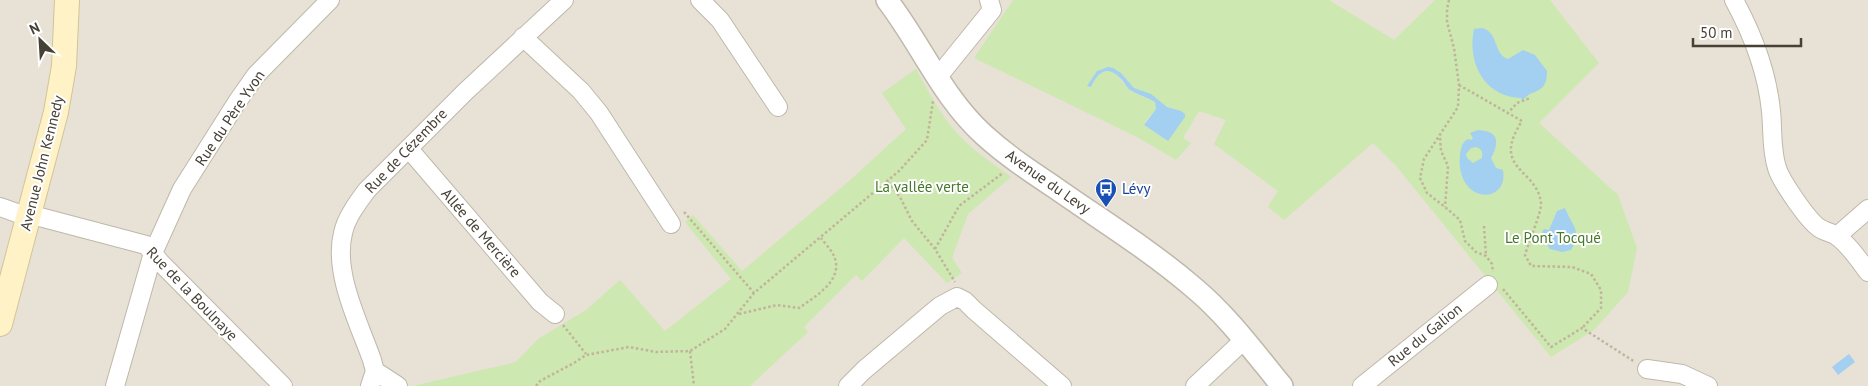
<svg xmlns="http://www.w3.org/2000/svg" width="1868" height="386" viewBox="0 0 1868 386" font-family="'PT Sans',sans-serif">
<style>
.residential{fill:#e7e2d5}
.green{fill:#cde8b0;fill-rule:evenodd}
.water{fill:#a3cff0;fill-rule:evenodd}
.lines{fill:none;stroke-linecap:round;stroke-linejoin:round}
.minor-casing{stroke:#bfb8aa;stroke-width:20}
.tertiary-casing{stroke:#bfb8aa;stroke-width:24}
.secondary-casing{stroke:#d3c497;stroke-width:26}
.path{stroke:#c1b49b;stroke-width:2.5;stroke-dasharray:2.5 2.5;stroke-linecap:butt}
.minor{stroke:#fff;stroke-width:18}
.tertiary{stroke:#fff;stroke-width:21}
.secondary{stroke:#fef2c6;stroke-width:24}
.labels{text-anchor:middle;stroke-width:4;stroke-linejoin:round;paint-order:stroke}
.street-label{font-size:15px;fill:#464036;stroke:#fff}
.park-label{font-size:15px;fill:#457829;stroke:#fff}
.transit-label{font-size:15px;fill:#164399;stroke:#fff;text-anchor:start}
</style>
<rect width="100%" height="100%" fill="#f3f0e7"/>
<path class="residential" d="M0,0H1868V386H0Z"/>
<path class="green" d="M1013,0H1329L1394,40L1435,0H1550L1599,63L1539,123L1618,195L1637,248L1628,292L1594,330L1551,357L1397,167L1373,143L1284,220L1268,207L1278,191L1214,144L1226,120L1199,111L1183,138L1191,143L1176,160L1139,138L974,58ZM1101,69L1121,73L1134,88L1156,98L1167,107L1173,108L1168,141L1144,125L1148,118L1156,109L1155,102C1147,97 1138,95 1130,90C1118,80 1115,62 1096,76Z
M916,69C928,91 940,114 956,132C972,150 992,163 1011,177L968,214L952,258L962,273L947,283L904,238L862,281L856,275L804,327L808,332L750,386H413L516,362L538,339L586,310L620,280L665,331L731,279L685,222L693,215L742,271L848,182L906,129L882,93Z"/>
<path class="water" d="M1482,28C1499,32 1493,54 1508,59L1523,50L1535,55L1547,71C1547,84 1544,89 1532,93C1527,95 1527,97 1522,100L1521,98C1484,96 1467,63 1474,29Z
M1108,67L1113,68L1121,73L1134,88L1151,94L1167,107L1181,111L1185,114V117L1168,141L1144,125L1156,109L1155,102C1147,97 1138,95 1130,90C1126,87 1124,81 1120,78C1107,64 1097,73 1091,87L1087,86L1097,71Z
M1478,130C1500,131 1499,143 1491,158L1496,168L1503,170C1509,206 1455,204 1460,155C1461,148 1462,142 1468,139L1471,140L1473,138L1470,133ZM1476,147C1482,149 1483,152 1482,158L1473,163L1467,158L1466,154L1471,148Z
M1565,208C1572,226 1583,231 1571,250L1562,252L1550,249L1546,243V236L1542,232L1544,229L1549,230L1557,211Z
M1849,354L1855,362L1838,375L1832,367Z"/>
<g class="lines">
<g class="minor-casing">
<path id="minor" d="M700,0L720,20L778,107
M1734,0C1753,35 1767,71 1771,111C1773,130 1771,150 1777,168C1781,181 1807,219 1818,227C1824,232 1832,232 1838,237C1850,246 1859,260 1868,272
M523,37L581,91L599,113L671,224
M937,78L992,10L989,0
M409,149L540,302L555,314
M0,207L28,217L36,216L146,245L160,262L283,386
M1837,236L1868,209
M1647,369L1682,374L1708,386
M375,371L398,386
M115,386L153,253L182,189L237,102L256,75L330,0
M370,386L375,371L372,360C359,323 333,273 343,233C346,218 358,202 367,190L465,92L564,0
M848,386L864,370L940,306L957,297L965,301L974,310L1062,386
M1195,386L1244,340
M1362,386L1488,285"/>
</g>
<g class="tertiary-casing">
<path id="tertiary" d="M887,0C921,44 942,97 984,135C1006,155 1030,171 1054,187C1101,220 1150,250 1193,287C1227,315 1254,352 1282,386"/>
</g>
<g class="secondary-casing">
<path id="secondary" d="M0,324L56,112L64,66L67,0"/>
</g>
<path class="path" d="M1449,0L1447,9V22L1454,48L1459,85L1458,107L1424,159L1420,178L1427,193L1445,207L1460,220L1465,241L1476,252L1486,256L1492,264L1493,272
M1459,85L1522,121C1490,170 1537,168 1541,203C1542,211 1528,244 1525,255L1531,266L1572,267L1591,274L1601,290V308L1583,327
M1507,114L1517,103L1530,98
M1440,138L1441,151L1448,166L1445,207
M888,182L900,197L912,221L935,249L955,282
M684,212L754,293
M1484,226L1486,256
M935,249L959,206L1003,173
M1503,289L1551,347L1582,328L1635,362
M739,314L777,305L799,308C816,296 846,279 833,254C830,249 825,243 821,238
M563,325L586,354
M690,351L694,386
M536,386L540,381L574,363L586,355L629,347L656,352L690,351L725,329L754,293L899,171L927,140L933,101"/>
<use href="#minor" class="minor"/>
<use href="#tertiary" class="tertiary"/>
<use href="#secondary" class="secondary"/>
</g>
<defs>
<g id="bus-pin" transform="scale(1.125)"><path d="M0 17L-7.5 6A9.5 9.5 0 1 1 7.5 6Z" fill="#1a4fb4" stroke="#fff"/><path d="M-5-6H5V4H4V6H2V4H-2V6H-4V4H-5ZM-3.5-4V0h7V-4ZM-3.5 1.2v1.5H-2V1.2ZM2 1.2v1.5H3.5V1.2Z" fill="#fff"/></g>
</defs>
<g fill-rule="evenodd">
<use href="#bus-pin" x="1106" y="189"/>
</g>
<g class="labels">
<g class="street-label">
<text transform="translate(230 118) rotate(-56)" y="5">Rue du Père Yvon</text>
<text transform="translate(406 151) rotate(-46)" y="5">Rue de Cézembre</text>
<text transform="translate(42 163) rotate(-76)" y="5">Avenue John Kennedy</text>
<text transform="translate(1048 182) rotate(35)" y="5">Avenue du Levy</text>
<text transform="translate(481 233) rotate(49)" y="5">Allée de Mercière</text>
<text transform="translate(192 294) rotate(46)" y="5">Rue de la Boulnaye</text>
<text transform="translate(1425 335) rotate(-39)" y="5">Rue du Galion</text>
</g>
<g class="park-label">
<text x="922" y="192">La vallée verte</text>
<text x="1553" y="243">Le Pont Tocqué</text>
</g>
<g class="transit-label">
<text x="1122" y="194">Lévy</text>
</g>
</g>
<g transform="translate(40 40) rotate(335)" stroke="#ffffff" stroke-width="4" paint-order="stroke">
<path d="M0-4L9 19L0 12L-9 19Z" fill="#464036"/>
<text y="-8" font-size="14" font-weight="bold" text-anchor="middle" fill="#464036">N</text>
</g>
<path d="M1693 38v8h108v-8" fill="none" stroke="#464036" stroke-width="2.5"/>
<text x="1700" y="38" font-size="15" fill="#464036" stroke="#ffffff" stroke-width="4" paint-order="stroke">50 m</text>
</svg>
